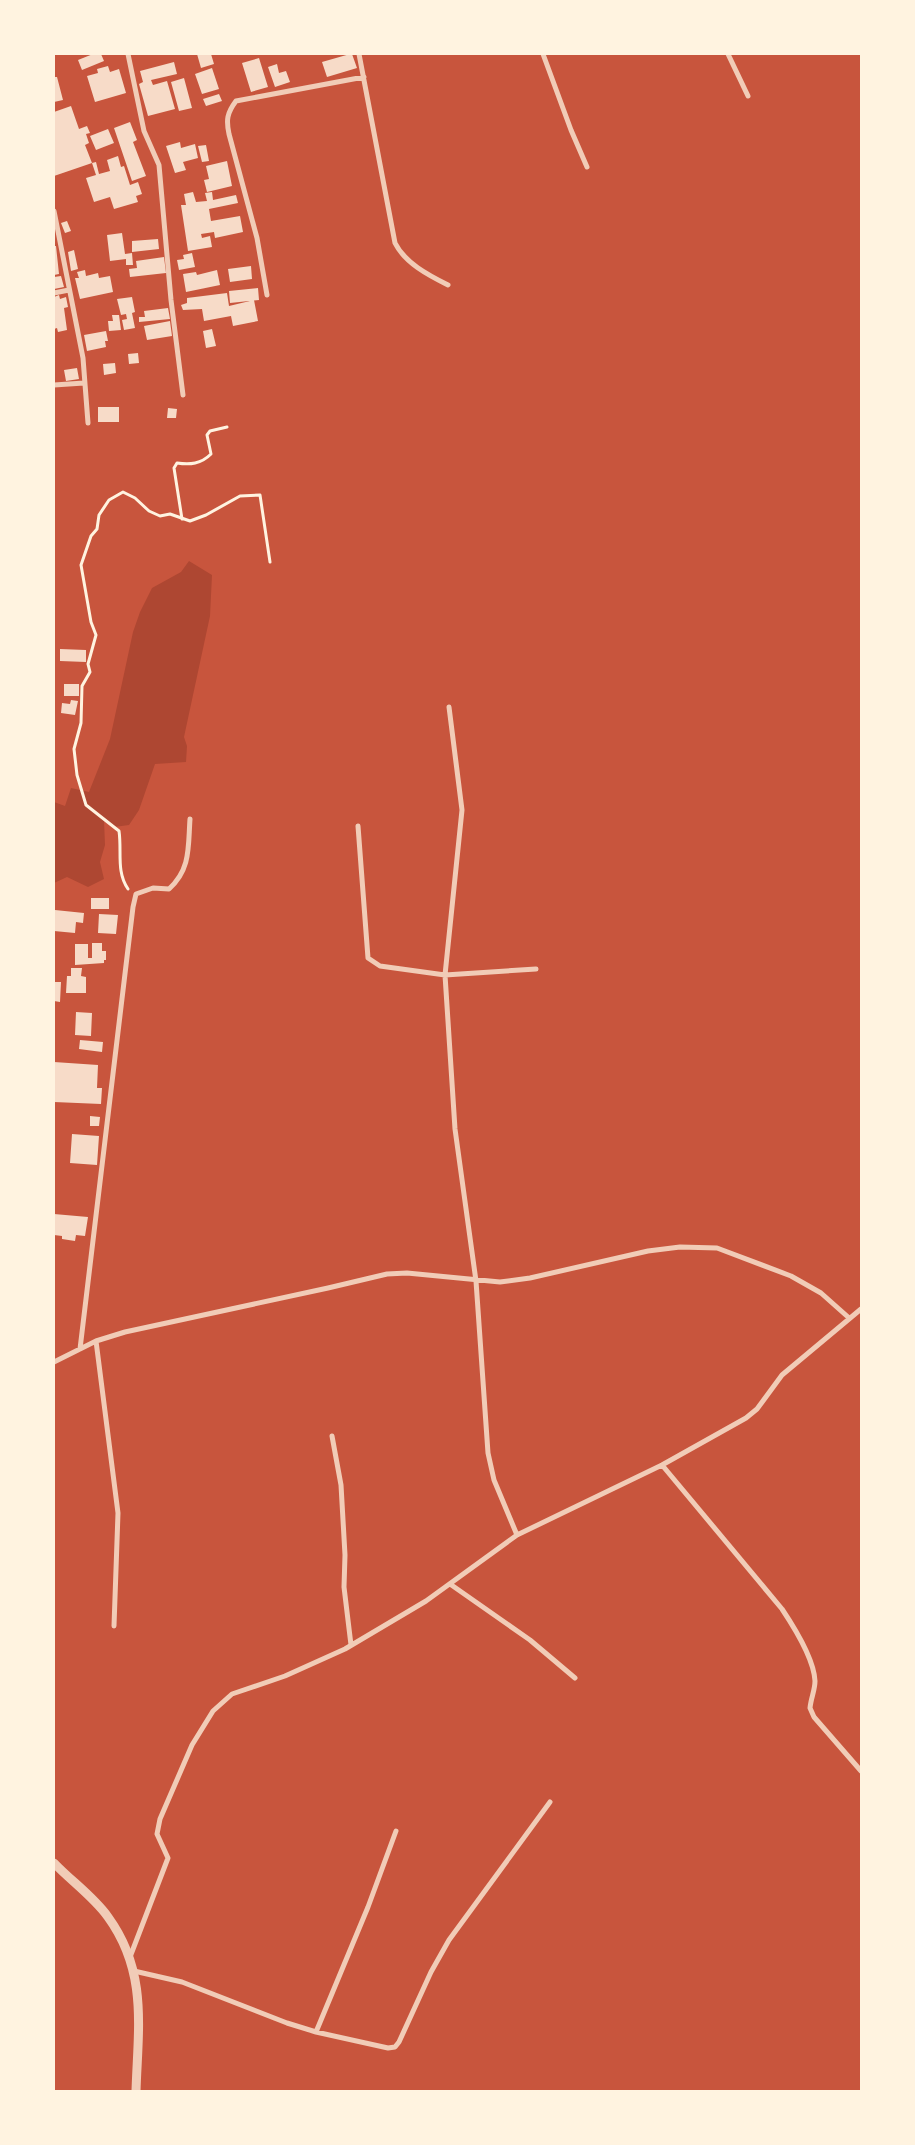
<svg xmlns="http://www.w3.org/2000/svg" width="915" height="2145" viewBox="0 0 915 2145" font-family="'Playfair Display',serif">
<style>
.green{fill:#ae4732}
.building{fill:#f7dbc8}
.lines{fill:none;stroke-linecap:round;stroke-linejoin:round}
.path{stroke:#fff3e0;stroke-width:3}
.minor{stroke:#f1ccb7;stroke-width:5}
.tertiary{stroke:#f1ccb7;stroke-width:9}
</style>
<rect width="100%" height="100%" fill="#c8553d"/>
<path class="green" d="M189,561L212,575L210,616L184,737L187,746L186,762L155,764L139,810L129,825L114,827L104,820L105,845L100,862L104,879L88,887L67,877L54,883V802L65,806L71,788L89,792L110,739L133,632L140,612L152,588L181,572Z"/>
<path class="building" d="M93,54H101L104,61L82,70L78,60Z
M197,54H211L214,64L201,68Z
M350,54H352L357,68L327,77L322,62Z
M259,58L268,87L251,92L242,63Z
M174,62L177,74L151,80L153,85L167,81L175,109L148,116L139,84L143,82L140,71Z
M277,64L279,73L286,71L290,82L275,87L268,67Z
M108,66L110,72L119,69L126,93L95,102L87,76L98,73L97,69Z
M212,68L219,89L202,94L195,74Z
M54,77H57L63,100L54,102Z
M184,78L192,108L179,111L171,82Z
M219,94L222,101L206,106L203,99Z
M71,106L79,129L87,126L90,133L86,134L89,143L85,145L92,163L54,176V112Z
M130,122L137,140L133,142L146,176L132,181L114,128Z
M108,129L114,143L96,150L90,136Z
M180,142L181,148L195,144L198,158L183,162L186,170L175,173L166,146Z
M206,145L209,161L202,162L198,146Z
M118,156L121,167L124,166L130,185L138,182L142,194L136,196L138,202L114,209L110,197L94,202L86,178L96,175L92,163L96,162L99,174L110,171L107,160Z
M227,161L232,186L207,192L204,180L209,179L206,166Z
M193,192L196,202L207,201L205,193L212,192L213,200L236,195L238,203L209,209L211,221L240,216L243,232L215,238L214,232L201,234L202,238L210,236L212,247L188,251L181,205H186L184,194Z
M67,221L71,231L65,233L61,223Z
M122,233L125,254L132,253L133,265H126V259L110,261L107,235Z
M158,239L159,249L132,252V241Z
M54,246H56L59,274L54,275Z
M74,250L78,269L71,271L68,252Z
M192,253L195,267L179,270L177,260L184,259L183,255Z
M164,257L166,273L130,277L129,269L137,268L136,261Z
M251,266L252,279L230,282L228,269Z
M85,270L86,276L98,273L99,278L110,276L113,292L80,299L75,278H79L77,272Z
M217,270L220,285L186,292L183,274L196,272L197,275Z
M61,276L64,287L54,289V277Z
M258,288L259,300L230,303L229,291Z
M227,293L229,306L254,300L258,321L233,326L231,316L204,321L202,309L183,310L181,305L187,303V298Z
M59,295L60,299L66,297L68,307L64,308L67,330L58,332L57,328L54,329V297Z
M132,297L135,312L132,313L135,328L124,330L122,320L127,319L126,314L121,315L117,299Z
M168,308L170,319L139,322V317H145L144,311Z
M112,315H119L121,330L109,331L108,321H113Z
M170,321L172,336L147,340L144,326Z
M212,329L216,346L206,348L203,331Z
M106,331L108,341H105L106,347L87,351L84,335Z
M138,353L139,363L129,364L128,354Z
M115,363L116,373L104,375L103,364Z
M77,368L79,379L66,381L64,370Z
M98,407H119V422H98Z
M168,408L177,409L176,418H167Z
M60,649L86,650V662L60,661Z
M64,684H79V696H64Z
M71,700L78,701L75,715L61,713L62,703L70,704Z
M91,898H109V909H91Z
M55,910L84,913L83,923L76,922L75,933L54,931Z
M99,914L118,915L116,934L98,933Z
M92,943H102V951H106V960H104V963L75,965V944H88V958H92Z
M71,968H82L81,976L86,977V993H66L67,976H71Z
M54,982H61L60,1002L54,1001Z
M76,1012L92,1013L91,1036L75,1035Z
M80,1040L103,1042L102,1052L79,1049Z
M54,1062L98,1065L97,1088H102L101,1104L54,1102Z
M90,1116L100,1117L99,1126H90Z
M72,1134L99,1136L97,1165L70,1163Z
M54,1214L88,1217L85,1236L76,1235L75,1241L62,1239V1236L54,1235Z"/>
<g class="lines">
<path class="path" d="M182,519L174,468L177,463C190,465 201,464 211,454L207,435L210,431L227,427
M128,889C116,872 122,851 119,831L86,805L77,775L74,749L81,723L82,686L90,672L88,664L96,635L91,622L81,565L91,536L97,529L99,515L109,500L123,492L135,498L149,511L160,516L170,514L190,521L206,515L240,496L260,495L270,562"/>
<path class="minor" d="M128,54L144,131L159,165L171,300L183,395
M359,54L395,243C405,263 428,275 448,285
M543,54L571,130L587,167
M728,54L748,96
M54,211L83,358L88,423
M54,293L69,290
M267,295L257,238L229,134C226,120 227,113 236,101L364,77
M54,385L84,383
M449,707L462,810L445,975L536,969
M358,826L368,958L380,966L445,975L455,1129L476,1281L488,1453L494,1480L517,1535
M96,1341L118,1513L114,1626
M80,1349L133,907L136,894L153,888L169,889C191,869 188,847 190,819
M54,1362L96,1341L125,1332L328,1288L387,1274L407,1273L500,1282L530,1278L648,1251L680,1247L717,1248L791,1276L821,1293L848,1317
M332,1436L341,1485L345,1555L344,1587L351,1645
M662,1465L782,1609C794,1627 814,1659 815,1681C815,1690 811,1698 810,1708L814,1717L861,1771
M450,1584L530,1640L575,1678
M130,1957L168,1858L157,1834L160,1819L192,1745L213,1711L232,1694L285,1676L345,1649L426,1601L517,1535L662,1465L746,1418L757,1409L782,1375L861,1309
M134,1971L182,1982L287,2023L316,2032L368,1907L396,1831
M316,2032L388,2048L395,2047L399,2042L431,1972L449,1940L550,1802"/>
<path class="tertiary" d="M54,1863C71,1881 94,1897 108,1917C148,1972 138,2028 136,2091"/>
</g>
<rect width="915" height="2145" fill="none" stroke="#fff3e0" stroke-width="110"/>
</svg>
